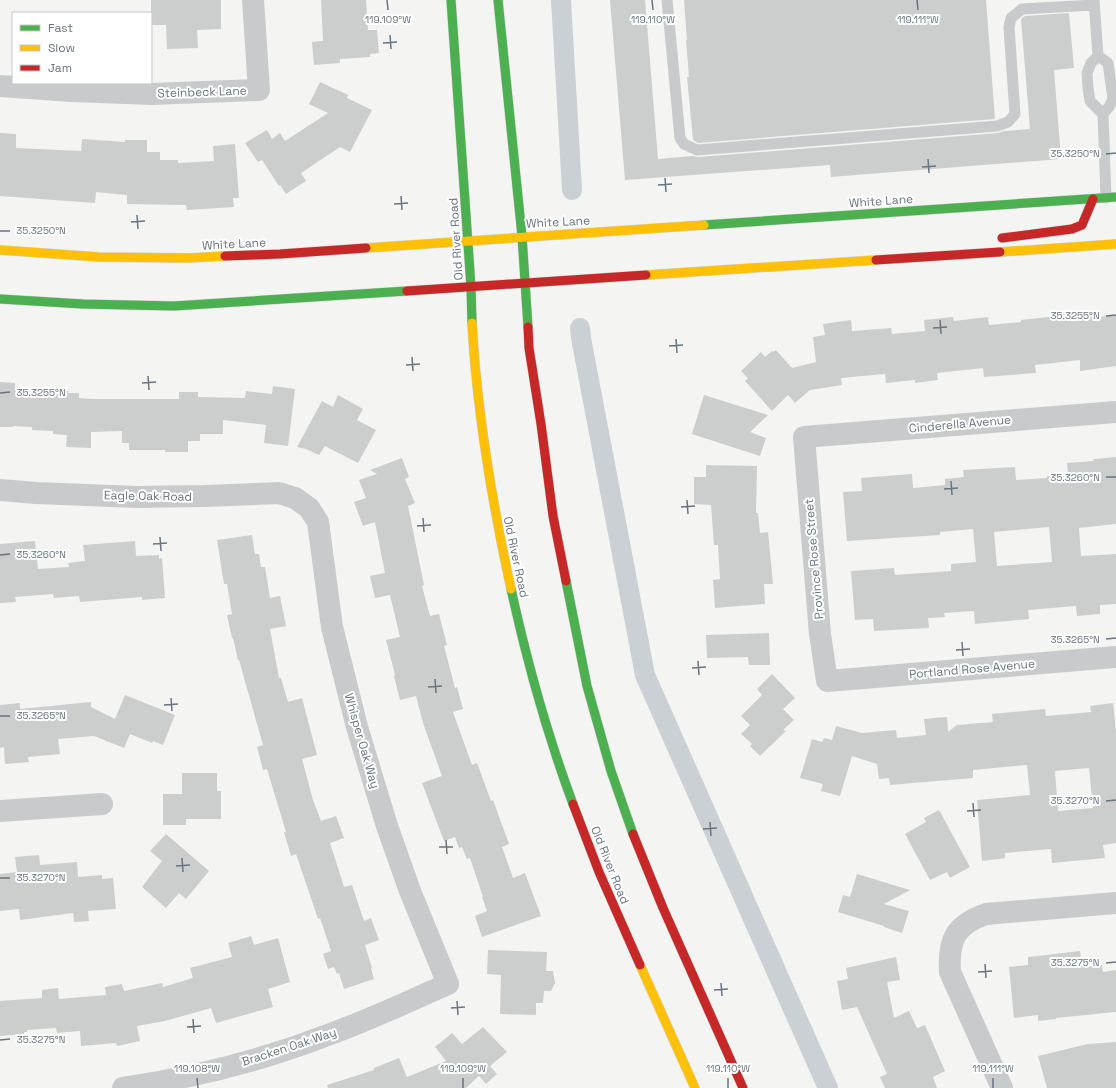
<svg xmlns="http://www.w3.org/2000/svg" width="1116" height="1088" viewBox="0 0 1116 1088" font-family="'Space Grotesk',sans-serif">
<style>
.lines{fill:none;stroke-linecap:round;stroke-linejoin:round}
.canal{stroke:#cad0d4;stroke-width:20}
.building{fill:#cccdcd;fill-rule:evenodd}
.fast-casing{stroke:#d1d2d2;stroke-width:10}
.slow-casing{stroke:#d1d2d2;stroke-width:10}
.jam-casing{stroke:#d1d2d2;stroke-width:10}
.lane{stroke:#c9cacb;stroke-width:11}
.street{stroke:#c9cacb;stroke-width:22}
.fast{stroke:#4caf50;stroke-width:9}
.slow{stroke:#ffc107;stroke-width:9}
.jam{stroke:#c62828;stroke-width:9}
.ticks{fill:none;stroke:#687480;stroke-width:1.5}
.labels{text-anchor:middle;stroke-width:4;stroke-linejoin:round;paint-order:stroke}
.street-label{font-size:12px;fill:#687480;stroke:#fff}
.ticks-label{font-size:10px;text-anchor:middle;fill:#687480;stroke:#fff;stroke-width:4;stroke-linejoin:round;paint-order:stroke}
</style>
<rect width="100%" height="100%" fill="#f4f4f3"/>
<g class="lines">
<path class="canal" d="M561,0L572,190
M580,328L581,338L645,675L828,1088"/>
</g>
<path class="building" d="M151,0H221V29L197,30L198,48L167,49L166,25H151Z
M321,0H366L368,30H377L379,53L370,54V57L340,59V63L314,65L312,42L323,41Z
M610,0H645L658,159L693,156L698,157L998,133L1004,131L1030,129L1021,19L1025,16L1069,13L1074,68L1054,70L1061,159L831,177L830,165L625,180Z
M684,0H986L995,119L698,143L693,140L687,77H689L686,40H687Z
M320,82L348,95L347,98L372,110L350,152L340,147L301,173L306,181L286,194L280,185L279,186L262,160L258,162L245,143L267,130L272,139L280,133L285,141L328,113L309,104Z
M0,133L16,134V148L81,151L82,139L125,142V140H147V152H160V160H178V163L214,161L213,146L235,144L239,198H233L234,207L187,210L186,205L127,204V195L96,192L95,203L0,196Z
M1086,310V314L1099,312V317L1116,315V366L1080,371V360L1035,365L1036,373L984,377L983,368L937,373L938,380L915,383V380L886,383L885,374L841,378L842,385L810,390L795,403L788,395L772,411L745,381L748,378L741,371L761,352L765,357L772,351L773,352L776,350L792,368L816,362L813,337L825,335L823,324L851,320L852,331L891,328L892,334L925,331L924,320L953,317L954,321L988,317L989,325L1021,322V320L1057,316L1056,313Z
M0,382L15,383V389L54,392V391H69L68,393H79V398L92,399H179V392H198V397L245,398L246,391L272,394L273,386L295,389L288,446L264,443L266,425L223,420V434H200V441H188V452H165V450H129V443H122V431L91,432V448L66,447L67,435L53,434V431L32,430V427L13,426V427H0Z
M338,395L363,409L357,420L376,430L358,463L325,446L319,455L306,449L297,447L322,401L333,407Z
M704,395L768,415L750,432L766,438L760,456L692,434Z
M1116,457V524L1079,528L1081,556L1116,554V604L1100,605V614L1077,616L1076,606L1028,610L1029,619L975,624L974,611L944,613L945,617L928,618L929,628L874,631L873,619L855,620L851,571L894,568L895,575L951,571V564L976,562L973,529L940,532V535L847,541L843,492L862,491L861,478L912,474L913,488L945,485V479L964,477L963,470L1015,467L1016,480L1047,478V476L1068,475L1067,463L1094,461L1093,459ZM1049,527L1052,562L997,566L994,532Z
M402,458L409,477L405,479L415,503L408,506L424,585L422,586L430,616L439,614L447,645L444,646L455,688L457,687L463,709L453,712L472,765L477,763L491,801L493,800L509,844L502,847L513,878L525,873L541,916L482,937L475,916L487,911L482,897H483L470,858L467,859L462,847L459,848L455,837L444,841L422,783L442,776L423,723L416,696L400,700L394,676L395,675L386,640L400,637L390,595L375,598L370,576L385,573L375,522L363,526L354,502L366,498L359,480L377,474L370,470Z
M706,465L757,466L756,513H758L760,533L768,532L773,584H764L765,604L715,608L713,580L720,579L718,545H714L711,505L694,504V477H706Z
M252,535L255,554H259L261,567H265L270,598L280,596L286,626L270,629L279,678H281L288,702L302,698L317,755L302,759L313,800L321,821L336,816L344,838L330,843L344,887L352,885L364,921L371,918L379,940L365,945L372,968H371L374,979L344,989L339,973L337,974L334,967L328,969L323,954L331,951L320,918L318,919L296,854L291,856L284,832H286L267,769L263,770L257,747L263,745L239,660H238L233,638H232L227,615L232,614L227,584H224L217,540Z
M35,541L38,569L69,567L68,563L85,561L83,545L135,541L136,556L159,555V559L162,558L165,598L142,600V597L80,602L79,596L54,598L53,594L15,597L16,602L0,603V544Z
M769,633L770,665H749L748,657L707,658L706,635Z
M772,674L795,698L783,709L794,720L783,730L786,731L760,756L750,746L752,744L741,734L750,725L741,716L762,695L757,689Z
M125,695L175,715L163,745L153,741L152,743L130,734L124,748L94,736L58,739L60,754L28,757L29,762L5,764L4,747L0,748V705L20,703V709L91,702V707L115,719Z
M1113,703L1116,731V843L1103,845L1105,858L1052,863L1051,849L1005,853V858L982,861L977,800L1030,795L1027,765L973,770V778L890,785L889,778L879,779L877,764L852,756L840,796L821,791L823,784L800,778L812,739L822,742L824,738L832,740L836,726L862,733L896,730L897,738L926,735L924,719L947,717L948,732L957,725L993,722L992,714L1045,709L1046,716L1091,712L1090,706ZM1089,768L1093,808L1058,811L1055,771Z
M182,773H217V791H221V819H186V825H163V794H182Z
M939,810L970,867L950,878L947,872L930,880L905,834L926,822L924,818Z
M166,834L209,871L186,899L179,893L166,908L142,887L162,861L150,851Z
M39,855L40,865L77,862L78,877L102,875V879L113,878L116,909L88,911L89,921L74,922L73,913L20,920L19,909L0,911V874L17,872L15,857Z
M857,874L910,890L884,904L909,911L902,933L884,927V926L838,912L843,895L850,897Z
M251,936L254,945L278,938L290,982L268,989L273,1007L216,1023L211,1008L165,1021L137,1026L140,1041L117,1046L116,1043L81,1046L80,1031L57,1033L56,1028L27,1030V1032H24V1034L0,1036V1001L42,998V990L58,988L59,999L106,995L105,987L122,984L124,991L162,983L163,987L193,978L190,968L232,957L228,943Z
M488,950L547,952L546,971H553L555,983L551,991H544L543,1003H536V1015L500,1014L501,975L487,974Z
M1080,951L1082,967L1102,965L1103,972L1116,970V1012L1056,1018V1019L1038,1021V1015L1014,1018L1009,967L1028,965V957Z
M896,957L900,980L887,982L894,1018L909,1011L917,1028L925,1025L945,1071L933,1077L937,1088H885L880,1077L887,1074L857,1007L842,1010L837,981L848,979L846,968Z
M483,1027L507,1052L490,1066L497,1074L486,1084L479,1076L466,1088H328L327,1085L374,1070V1068L399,1058L407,1077L446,1061L435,1047L452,1033L462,1044Z
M1116,1042V1088H1047L1038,1056L1088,1044Z"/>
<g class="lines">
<g class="fast-casing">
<path id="fast" d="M451,0L471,287L472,323
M498,0L522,236L528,327
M704,225L1116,197
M0,299L83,304L174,306L407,291
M566,581L587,686L611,771L633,834
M511,589C527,662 547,734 573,804"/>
</g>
<g class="slow-casing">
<path id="slow" d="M366,248L704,225
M0,250L99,257L189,258L225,256
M1000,252L1116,244
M646,275L876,260
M472,323C477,413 492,502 511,589
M640,965L695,1088"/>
</g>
<g class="jam-casing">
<path id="jam" d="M1002,238L1072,229L1082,225L1093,199
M225,256L280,254L366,248
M876,260L1000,252
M407,291L646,275
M528,327L529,348L541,424L553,516L566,581
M573,804L599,872L640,965
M633,834L663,908L743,1088"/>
</g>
<path class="lane" d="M667,0L680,138L684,144L697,150L997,126L1008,122L1015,114L1009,27L1011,18L1022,9L1094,5
M1094,0L1098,56
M1103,114L1109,107L1113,99L1108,63L1098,56L1091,63L1087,73L1088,88L1090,101L1103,114L1106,198"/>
<path class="street" d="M0,86L71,91L152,94L259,90L253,0
M1116,412L804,437L820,634L827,681L1116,657
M0,490L36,493L137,497L205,496L279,493L295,498L309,508L318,522L332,627L357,727L387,826L410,891L448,984C407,1002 367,1021 325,1036C260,1061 191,1078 123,1088
M0,811L102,804
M1002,1088L950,972C948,940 955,925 986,914L1116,903"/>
<use href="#fast" class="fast"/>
<use href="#slow" class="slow"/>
<use href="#jam" class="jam"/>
</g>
<path class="ticks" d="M387,0L388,10M652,0L653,10M917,0L918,10M390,35L391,49M383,43L397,42M1106,154L1116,153M928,159L929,173M922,167L936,166M665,178L666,192M658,185L672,184M401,196L402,210M394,204L408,203M137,215L138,229M131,222L145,221M0,231H10M1106,316L1116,315M940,320L941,334M933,328L947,327M676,339L677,353M669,346L683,345M412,357L413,371M406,365L420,364M148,376L149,390M142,383L156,382M0,393L10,392M1106,477H1116M951,481L952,495M944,489L958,488M687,500L688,514M681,507L695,506M423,518L424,532M417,526L431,525M160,537L161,551M153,544L167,543M0,555L10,554M1106,639L1116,638M962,642L963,656M956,650L970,649M698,661L699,675M692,668L706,667M435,679L436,693M428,687L442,686M171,698L172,711M164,705L178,704M0,716H10M1106,801L1116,800M973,803L974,817M967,811L981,810M710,822L711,836M703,829L717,828M446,840L447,854M439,847H453M182,858L183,872M176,866L190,865M0,878H10M1106,963L1116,962M985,964L986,978M978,972L992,971M721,983L722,996M714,990L728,989M457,1001L458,1015M451,1008L465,1007M193,1019L194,1033M187,1027L201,1026M0,1040L10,1039M197,1078L198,1088M463,1078V1088M728,1078V1088M993,1078V1088"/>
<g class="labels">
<g class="street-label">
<text transform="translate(202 92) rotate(-2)" y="4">Steinbeck Lane</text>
<text transform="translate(881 201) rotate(-4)" y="4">White Lane</text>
<text transform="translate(558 222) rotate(-3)" y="4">White Lane</text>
<text transform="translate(456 239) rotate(-94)" y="4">Old River Road</text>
<text transform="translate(234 244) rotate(-3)" y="4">White Lane</text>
<text transform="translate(960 424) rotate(-5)" y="4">Cinderella Avenue</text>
<text transform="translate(148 496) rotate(1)" y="4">Eagle Oak Road</text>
<text transform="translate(516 557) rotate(78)" y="4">Old River Road</text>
<text transform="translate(814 559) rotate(-95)" y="4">Province Rose Street</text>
<text transform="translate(972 669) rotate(-5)" y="4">Portland Rose Avenue</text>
<text transform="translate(362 741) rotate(74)" y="4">Whisper Oak Way</text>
<text transform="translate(610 865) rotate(68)" y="4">Old River Road</text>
<text transform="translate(289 1047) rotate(-18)" y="4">Bracken Oak Way</text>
</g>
</g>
<g class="ticks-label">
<text x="388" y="23">119.109°W</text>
<text x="653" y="23">119.110°W</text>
<text x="918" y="23">119.111°W</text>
<text x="1075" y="157">35.3250°N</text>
<text x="41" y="234">35.3250°N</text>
<text x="1075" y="319">35.3255°N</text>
<text x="41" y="396">35.3255°N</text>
<text x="1075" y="481">35.3260°N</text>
<text x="41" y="558">35.3260°N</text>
<text x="1075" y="643">35.3265°N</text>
<text x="41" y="719">35.3265°N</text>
<text x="1075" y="804">35.3270°N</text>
<text x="41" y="881">35.3270°N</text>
<text x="1075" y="966">35.3275°N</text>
<text x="41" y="1043">35.3275°N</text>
<text x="197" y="1072">119.108°W</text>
<text x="463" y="1072">119.109°W</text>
<text x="728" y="1072">119.110°W</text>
<text x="993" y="1072">119.111°W</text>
</g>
<rect x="12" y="12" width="140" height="72" fill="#ffffff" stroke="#c3c7cc"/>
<rect x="20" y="25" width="20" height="6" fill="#4caf50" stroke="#c3c7cc"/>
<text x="48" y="32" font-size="12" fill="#687480">Fast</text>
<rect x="20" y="45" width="20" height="6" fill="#ffc107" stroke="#c3c7cc"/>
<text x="48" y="52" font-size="12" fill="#687480">Slow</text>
<rect x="20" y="65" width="20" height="6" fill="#c62828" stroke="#c3c7cc"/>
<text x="48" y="72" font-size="12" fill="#687480">Jam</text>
</svg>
